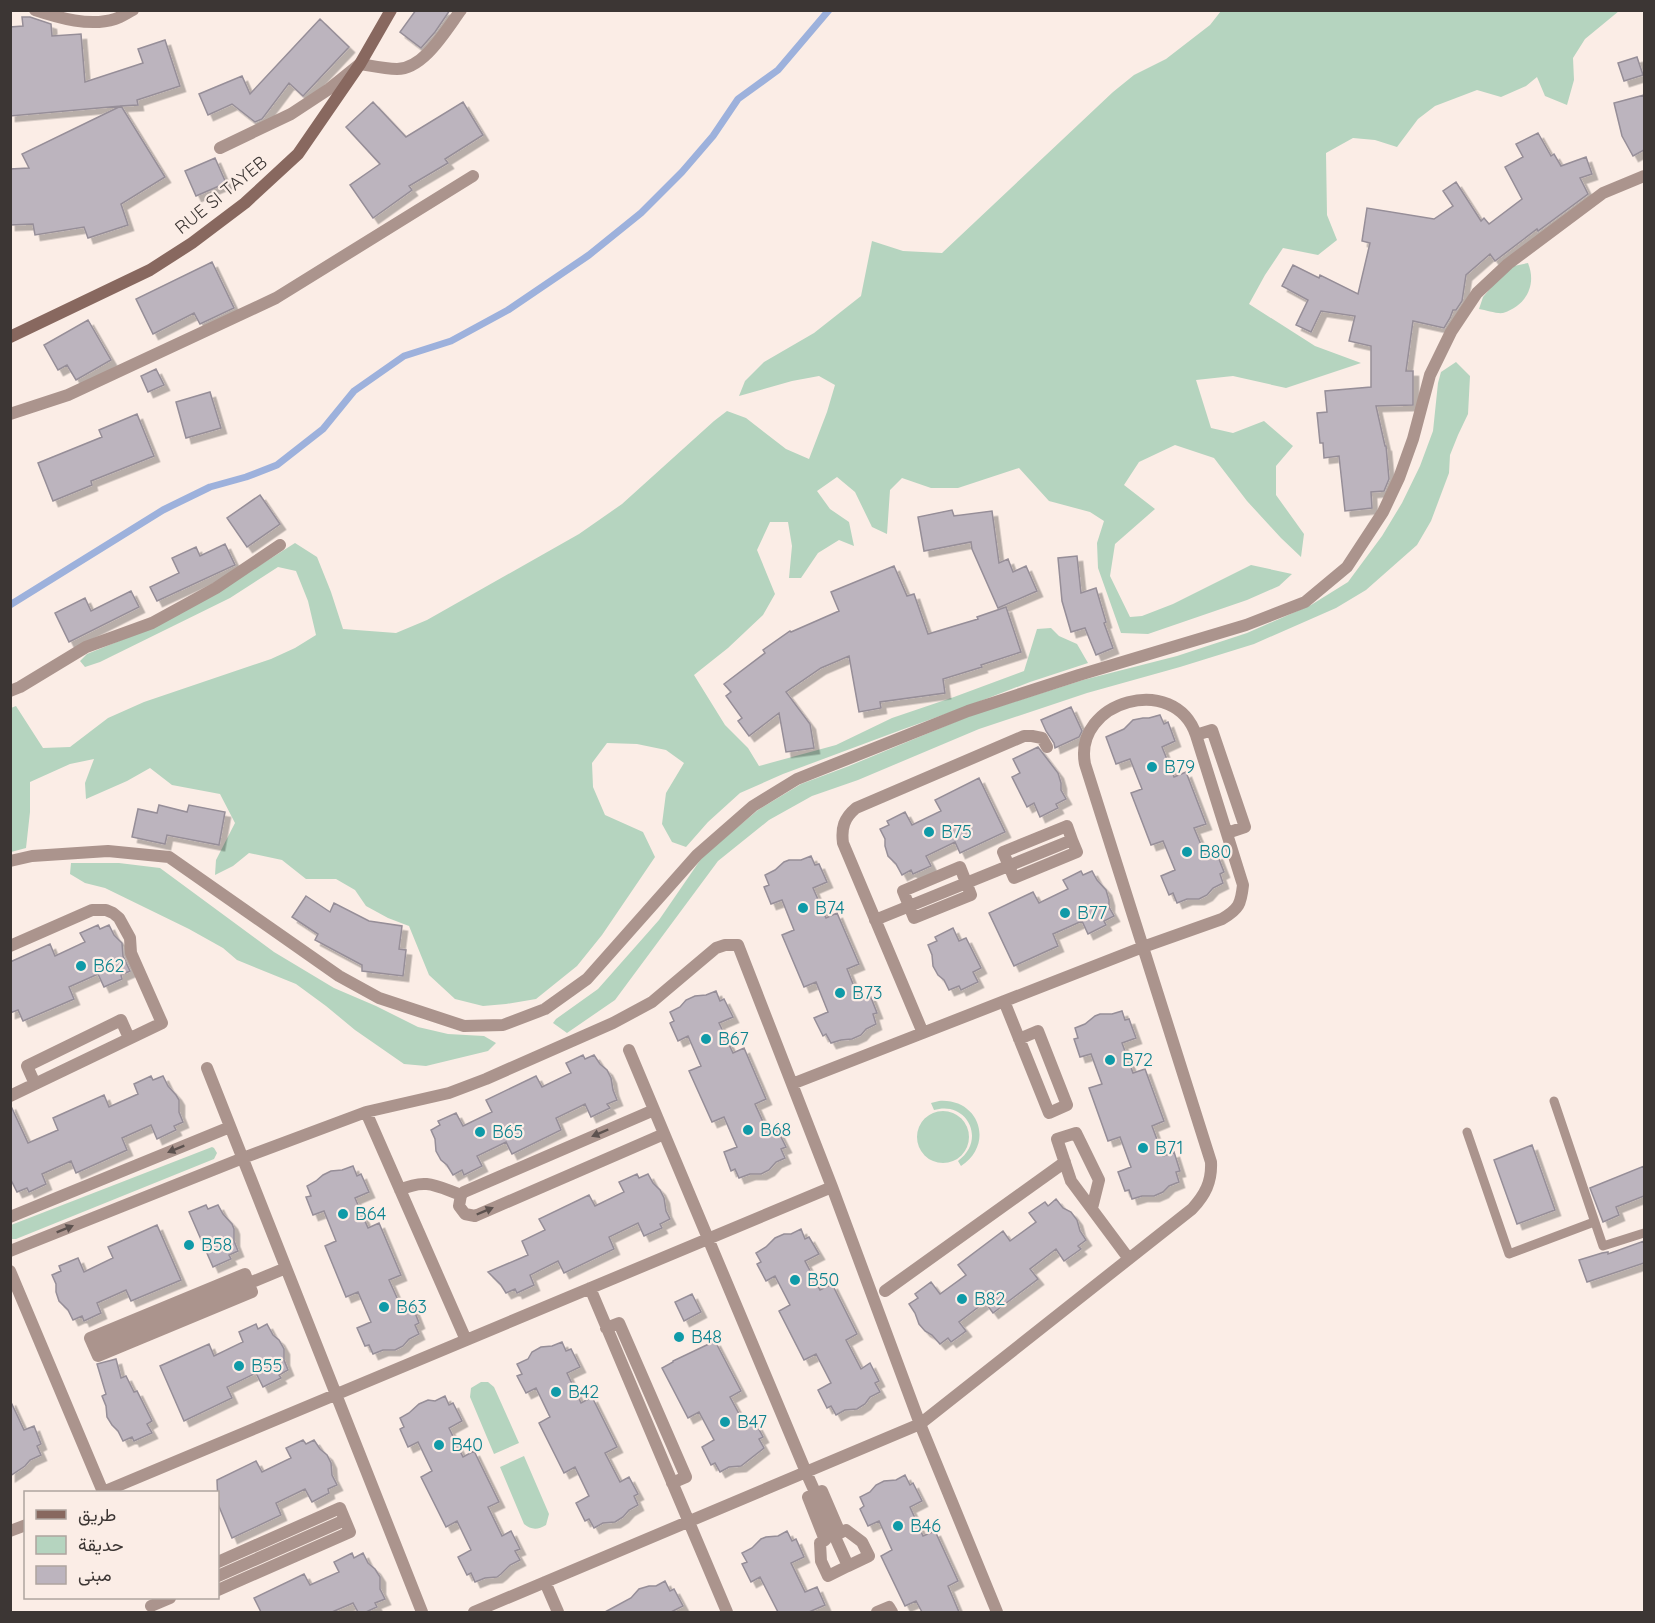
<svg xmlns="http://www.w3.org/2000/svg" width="1655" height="1623" viewBox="0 0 1655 1623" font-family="Quicksand,Vazirmatn,sans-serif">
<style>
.green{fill:#b5d4bf}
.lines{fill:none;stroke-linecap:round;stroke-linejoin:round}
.stream{stroke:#9db1dc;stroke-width:7}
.building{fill:#bcb4be;stroke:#968e98;stroke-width:1.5;filter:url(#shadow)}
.lane{stroke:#ab948d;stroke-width:9}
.street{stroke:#ab948d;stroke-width:12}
.secondary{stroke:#88685f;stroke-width:12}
.oneway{fill:#5d524f}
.culture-dot{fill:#0f9aa8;stroke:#fbede6;stroke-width:2}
.labels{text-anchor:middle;stroke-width:4.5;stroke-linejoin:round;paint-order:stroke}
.street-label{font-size:18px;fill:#3c3634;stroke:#fbede6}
.culture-label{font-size:18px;fill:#0d838f;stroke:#fbede6;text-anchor:start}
</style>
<defs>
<filter id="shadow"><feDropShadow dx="5.5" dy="5.5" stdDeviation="0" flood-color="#0004"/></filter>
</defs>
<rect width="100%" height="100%" fill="#fbede6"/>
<path class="green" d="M1221,11H1619L1585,39L1573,58L1574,80L1567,105L1545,96L1537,77L1526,86L1501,97L1477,90L1435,106L1418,119L1397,147L1375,140L1353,138L1326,153L1327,215L1337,240L1318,255L1283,248L1265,275L1249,304L1315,346L1361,363L1286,388L1233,376L1196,380L1211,428L1233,433L1264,421L1293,446L1276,466V495L1304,534L1301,557L1281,538L1247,501L1214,458L1175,445L1139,462L1124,485L1155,509L1115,544L1110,576L1130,617L1142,616L1173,604L1251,565L1292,574L1279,586L1247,600L1148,634L1121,633L1098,568L1097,543L1104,521L1090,512L1049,501L1019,468L958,488H931L902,478L890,490L887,534L872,527L855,492L837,477L817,491L830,509L849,522L854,546L839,540L818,553L801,578H789L792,546L788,522H770L757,550L775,594L763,615L728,648L694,675L725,725L748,748L759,766L836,745L892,718L954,697L1024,671L1037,629L1051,628L1059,636L1077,644L1088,663L1030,682L965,707L901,730L783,774L740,793L708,822L686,847L672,842L662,824L666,793L684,763L666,750L637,744L607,743L592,763L593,787L605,815L643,832L655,857L602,935L577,966L536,999L506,1004L483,1006L455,999L429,975L409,926L388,918L366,906L355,890L336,879H306L282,860L249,853L233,866L215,875L216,860L235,823L220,794L172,785L150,768L127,781L86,799L85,783L94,759L70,764L30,782V812L26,848L11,852V708L16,706L43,748L70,747L108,718L144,702L271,659L295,648L316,635L308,601L296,571L278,567L230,598L100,662L85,667L80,661L87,654L161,624L221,590L295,543L317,557L331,592L343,629L396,633L427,620L579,534L622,504L714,421L727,411L746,418L786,449L809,459L827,412L835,385L819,376L792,381L739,396L745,381L764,362L814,333L861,296L872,241L903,251L942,253L1113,92L1134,75L1166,59L1210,25Z
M1528,263C1537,285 1526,306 1503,313C1497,314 1486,310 1479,309L1483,297L1494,284L1514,266Z
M1456,362L1470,376L1468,414L1458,435L1450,455L1449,473L1431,521L1417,545L1366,590L1336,608L1254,644L1180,667L1087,693L979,729L858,780L812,796L769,820L718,861L615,1000L567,1033L553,1023L556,1019L598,989L659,920L703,856L758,810L801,784L849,766L972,715L1083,680L1177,656L1247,633L1311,605L1348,582L1382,536L1402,503L1420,466L1433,431L1438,383L1441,372Z
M71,863H119L160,868L274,952L334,988L376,1006L418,1027L448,1034L484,1036L496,1043L488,1051L426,1066L404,1064L355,1030L326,1006L296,984L237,960L223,948L189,929L105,888L85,883L70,874Z
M939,1101C979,1098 995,1144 961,1166L958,1161C987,1140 967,1100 934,1110L931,1103Z
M917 1137a26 26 0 1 1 52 0a26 26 0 1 1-52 0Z
M212,1147L214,1148L217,1153L214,1159L16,1239H11V1225Z
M481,1382H488L494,1387L519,1443L494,1454L470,1397L471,1388Z
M524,1456L549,1514L546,1525C538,1530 531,1530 524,1524L500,1467Z"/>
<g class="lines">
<path class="stream" d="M10,605L163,510L210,487L246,477L277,465L323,429L354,391L404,356L451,341L508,310L589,255L641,213L682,172L713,136L738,99L778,70L829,10"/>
</g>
<path class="building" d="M416,10H450L435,32L421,48L400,32Z
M22,17H30L51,24L52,36L81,34L85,82L143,63L138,49L165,40L180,86L137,100L138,105L121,106L165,177L121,204L128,225L88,238L84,227L35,235L33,224L10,225V169L29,168L22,154L121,106L10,116V27L23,26Z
M320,19L349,47L304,95L303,96L289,83L262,119L255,122L232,104L208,115L199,94L242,76L250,94Z
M1637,57L1643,75L1624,81L1618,63Z
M1644,95V150L1633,156L1622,136L1614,103Z
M373,102L406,137L463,102L483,135L445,159L448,163L409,186L412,190L373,218L350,185L380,164L346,127Z
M1538,133L1551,156L1554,154L1561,166L1586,157L1592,174L1580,178L1588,194L1538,231L1537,229L1495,261L1490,254L1466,275L1462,301L1456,310H1453L1450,318L1444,328L1413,321L1406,371H1413V405L1376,406L1385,446H1386L1389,479L1384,491L1371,492L1372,508L1345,511L1339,456L1324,458L1323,443H1320L1317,413L1327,412L1325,391L1371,387V346L1349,341L1355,316L1321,311L1311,332L1296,325L1308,300L1282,286L1293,265L1319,278L1320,275L1358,294L1370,243L1362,241L1367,208L1434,219L1453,206L1443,191L1456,182L1481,221L1484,218L1489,224L1522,199L1505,167L1523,157L1516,144Z
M215,158L226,183L196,196L185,171Z
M212,262L234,308L200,324L194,313L153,334L136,299Z
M88,320L111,360L76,380L67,365L58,370L44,345Z
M156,369L164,385L148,392L141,376Z
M210,392L221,428L186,438L176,402Z
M137,414L154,456L91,481L92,485L53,501L38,463L102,437L99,430Z
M260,495L280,524L247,547L227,518Z
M952,510L954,516L992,511L999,563L1008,559L1013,572L1026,566L1037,591L998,608L972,549L971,542L924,551L918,517Z
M225,544L235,565L157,601L150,587L179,573L172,558L196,547L200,556Z
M1077,556L1081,593L1096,588L1106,622L1104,623L1113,648L1096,655L1085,628L1071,632L1062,601L1058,558Z
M894,566L907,596L914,594L928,634L978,619L977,617L1006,607L1021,652L981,665L982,667L943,679L945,693L880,702L881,708L859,712L849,656L821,668L786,692L810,724L814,748L786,752L779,713L749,736L738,721L742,718L726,696L731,692L724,684L765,653L763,650L790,631L791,632L839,611L831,592Z
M131,591L139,607L69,642L55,613L85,598L91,611Z
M1071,707L1082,731L1079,737L1055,748L1054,743L1046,731L1041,720Z
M1160,715L1164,724L1168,722L1175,741L1162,747L1174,777L1186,772L1206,824L1194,828L1207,859L1217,854L1224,872L1220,874L1223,883L1213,888L1207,895L1199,899H1187L1177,903L1173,893L1169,895L1161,876L1175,870L1163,841L1151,845L1131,793L1142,789L1130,759L1116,764L1106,737L1124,729L1133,720L1143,718H1149Z
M1038,747L1058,773L1061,783V790L1066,799L1056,804L1058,808L1040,817L1034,803L1027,807L1012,777L1020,773L1013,759Z
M979,778L1005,832L960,853L955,842L926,856L931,866L913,874L911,870L902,875L896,864L888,856L885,846V839L880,829L889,825L887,821L905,812L912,825L941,811L935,800Z
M159,805L187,812L189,805L225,812L219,845L167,835L165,844L132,837L138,809L157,813Z
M811,856L815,865L819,864L827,882L813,888L826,918L837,913L859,964L847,969L859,999L870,995L877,1013L873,1014L876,1024L866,1029L861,1035L852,1039L841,1040L831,1043L826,1034L823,1036L814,1018L828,1012L816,982L804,987L782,935L794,930L782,900L771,904L764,887L769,885L765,875L775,870L784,862L789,860H801Z
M1081,871L1083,875L1092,871L1097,880L1106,890L1109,900V907L1114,916L1104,921L1106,925L1088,934L1082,921L1053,934L1058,946L1014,966L989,913L1033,892L1039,903L1068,889L1063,880Z
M306,896L330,912L334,903L369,921L402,926L399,949L406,950L403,976L362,971V965L315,940L318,934L292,917Z
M98,925L100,929L109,925L114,935L122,943L123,956L130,971L121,975L122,979L104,987L98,974L69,987L74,999L23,1021L18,1010L10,1013V962L50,944L55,956L85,942L80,933Z
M953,928L959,941L966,938L981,968L973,972L978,982L961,990L959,986L949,990L944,980L938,975L933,966L932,955L928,945L937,941L935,937Z
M716,991L720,1001L724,999L733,1017L719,1023L733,1053L744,1048L766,1099L755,1104L768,1133L777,1129L786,1147L781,1149L785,1158L776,1162L769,1170L761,1174H750L739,1178L735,1169L731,1171L724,1152L737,1147L724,1117L712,1122L689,1071L701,1066L688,1036L678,1041L670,1023L674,1021L670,1012L680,1007L686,1000L695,996L706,995Z
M1122,1011L1125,1020L1129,1019L1136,1038L1122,1043L1133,1073L1145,1069L1164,1121L1152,1126L1163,1156L1174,1152L1180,1171L1176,1172L1179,1182L1169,1186L1163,1192L1154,1196H1142L1132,1199L1129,1190L1125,1191L1118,1172L1131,1167L1120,1137L1108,1141L1089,1088L1102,1084L1091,1054L1080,1057L1074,1039L1078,1038L1075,1028L1085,1024L1095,1016L1100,1014H1112Z
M583,1055L585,1059L594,1055L600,1064L607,1070L611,1078L613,1090L617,1100L607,1104L610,1108L591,1117L585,1104L556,1118L561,1130L512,1154L506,1142L477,1156L482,1166L464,1175L462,1170L453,1175L447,1165L441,1160L436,1151L435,1139L431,1130L440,1125L438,1121L456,1113L463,1126L492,1112L486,1100L536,1076L542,1087L571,1073L566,1063Z
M151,1076L153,1080L163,1076L168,1086L176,1095L179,1100V1112L183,1122L174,1126L176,1130L157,1139L151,1125L122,1138L127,1150L76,1173L71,1161L42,1174L46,1184L29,1192L27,1188L17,1192L10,1178V1104L28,1143L58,1130L53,1118L104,1095L109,1107L138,1094L134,1084Z
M1532,1145L1555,1210L1517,1224L1494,1160Z
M353,1166L357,1176L361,1174L369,1192L355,1198L368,1228L379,1223L401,1275L389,1280L402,1309L412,1305L419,1323L415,1325L419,1334L409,1339L403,1346L395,1350H383L373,1354L369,1345L365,1346L357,1328L371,1322L358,1292L346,1297L325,1246L336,1241L324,1211L313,1215L306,1197L311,1196L307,1186L316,1181L323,1175L331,1171L342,1170Z
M1644,1166V1196L1616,1207L1619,1215L1603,1222L1590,1188Z
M637,1174L639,1178L648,1174L653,1183L660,1190L664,1198L666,1211L670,1219L660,1224L662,1228L644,1236L638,1223L609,1237L614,1249L564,1273L558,1261L530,1275L534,1285L517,1293L515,1289L506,1293L501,1285L488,1272L528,1255L522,1241L545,1230L539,1219L589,1195L595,1206L624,1192L619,1182Z
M1056,1199L1063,1208L1071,1212L1077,1220L1080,1231L1086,1240L1078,1246L1081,1249L1064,1261L1056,1249L1030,1269L1038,1279L993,1313L985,1302L959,1322L966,1331L951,1342L948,1338L940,1344L932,1335L925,1331L919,1324L915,1313L909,1304L918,1298L915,1294L931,1282L940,1294L966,1275L958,1265L1003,1231L1010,1241L1036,1222L1029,1213L1045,1202L1048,1206Z
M206,1205L208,1209L218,1205L223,1214L232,1224L234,1229V1241L238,1251L229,1255L231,1259L213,1267L189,1212Z
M157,1225L181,1280L131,1301L126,1290L97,1303L101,1313L84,1321L82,1316L73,1320L68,1310L59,1301L56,1292V1284L52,1275L61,1271L59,1266L78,1258L84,1272L113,1258L108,1247Z
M801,1229L805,1239L809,1237L819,1254L805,1261L820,1290L832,1284L857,1334L846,1340L861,1369L870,1363L879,1381L875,1383L880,1392L870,1397L865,1404L857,1409L845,1410L836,1415L831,1406L827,1408L818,1390L831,1383L816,1354L804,1360L779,1311L790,1305L775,1276L766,1281L757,1264L761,1262L756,1253L766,1247L775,1238L784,1234H791Z
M1644,1241V1263L1587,1282L1579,1260L1602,1253L1608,1252V1254Z
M692,1294L701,1312L684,1321L675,1302Z
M256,1324L258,1329L267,1324L273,1335L279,1340L284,1349V1360L288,1370L279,1375L281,1378L263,1387L256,1373L227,1387L232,1398L184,1421L160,1366L209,1344L214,1356L243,1342L239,1332Z
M715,1341L741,1391L730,1397L745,1425L754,1420L763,1437L759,1439L764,1448L741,1466L729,1467L720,1472L715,1463L711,1465L702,1447L714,1440L699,1412L688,1418L662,1368L673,1362V1361Z
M562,1342L566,1351L571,1349L580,1367L567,1373L581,1403L592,1397L617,1447L605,1453L620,1482L629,1477L638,1494L634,1496L638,1505L629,1510L623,1517L615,1522L603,1523L594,1528L589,1519L585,1521L576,1503L589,1496L575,1467L564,1473L539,1423L550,1417L536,1388L526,1393L517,1376L522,1374L517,1364L528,1359L532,1352L541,1347L552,1346Z
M116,1359L121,1378L126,1376L134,1392L137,1391L152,1421L147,1424L152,1433L134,1441L132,1437L123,1441L118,1431L112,1425L107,1417L106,1406L102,1396L106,1394L97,1364Z
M445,1396L449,1405L453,1403L462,1421L449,1428L463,1457L474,1451L499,1502L488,1507L502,1536L511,1531L520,1549L515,1551L520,1560L510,1565L501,1574L497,1577L485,1578L475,1582L471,1573L467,1575L458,1557L471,1550L457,1521L446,1527L421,1477L432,1471L418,1442L408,1447L400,1429L404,1427L400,1418L409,1413L419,1404L428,1400L435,1401Z
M10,1400L24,1430L34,1426L41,1444L37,1446L41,1455L30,1460L25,1466L10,1476Z
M303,1440L306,1444L314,1440L320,1449L327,1455L331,1463L332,1475L337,1485L328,1489L329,1493L312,1502L305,1489L276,1503L281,1515L232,1538L218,1504L217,1480L256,1461L262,1472L291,1458L286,1448Z
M905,1475L910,1485L913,1483L922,1501L910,1507L923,1536L935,1531L958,1581L948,1586L959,1612H922L916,1601L905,1606L881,1556L892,1550L879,1521L868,1526L860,1509L864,1506L860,1497L870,1492L876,1485L884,1481L896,1480Z
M787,1531L792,1541L796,1539L804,1557L791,1563L805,1592L817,1587L825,1605L809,1612H778L760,1577L751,1582L742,1564L747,1562L742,1553L752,1548L761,1539L766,1537L778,1536Z
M352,1553L354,1558L363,1553L368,1563L375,1569L380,1577V1589L385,1599L375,1603L377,1607L366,1612H358L353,1603L332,1612H261L254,1598L304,1574L310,1585L339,1572L334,1562Z
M665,1581L670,1591L674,1589L683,1606L671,1612H605L631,1598L639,1589L649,1586H656Z"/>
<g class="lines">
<path class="lane" d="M1554,1101L1603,1246L1644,1233
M1467,1132L1509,1254L1594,1222"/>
<path class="street" d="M35,10C59,18 90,27 115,19C121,17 127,13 133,10
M220,148L291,114L329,89L360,64C372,66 385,69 397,69C424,69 446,30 461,10
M10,414L68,395L276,298L473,176
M10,691L20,687L86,647L152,623L216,588L280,545
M1196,735L1212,730L1245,827L1227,833
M10,861L32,856L108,851L169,857L339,976L379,998L464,1026L503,1025L545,1009L587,979L697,855L753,806L797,779L968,711L1079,675L1246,625L1305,602L1347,567L1383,512L1399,478L1413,439L1430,375L1451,332L1477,293L1508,264L1603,193L1644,176
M960,867L971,895L914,918L903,891Z
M875,920L1072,840L1067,826L1003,852L1014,878L1077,852L1072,840
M10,946L92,910H106L113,913L119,918L130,938L131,953L162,1023L10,1096
M1004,1001L1049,1113L1067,1105L1038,1031L1019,1039
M923,1033L843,843C841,828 844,818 856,808L1024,736H1032L1042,738L1047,747
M629,1050L806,1472L848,1566L828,1576L821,1561L820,1543L825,1540L808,1497L822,1491L840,1533L846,1530L862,1542L869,1556L848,1566
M207,1068L422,1612
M35,1084L27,1066L121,1020L129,1038
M654,1110L464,1192L461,1195L459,1206L465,1214L475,1216L664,1134
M366,1112L449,1093L486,1079L613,1023L652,1002L716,948L725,945H738L832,1187L920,1424L997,1612
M400,1190C426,1178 436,1186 461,1195
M1092,1208L1099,1180L1076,1133L1057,1139L1071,1181L1129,1259
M10,1217L230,1127
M10,1251L243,1158L366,1112L466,1340
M10,1271L103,1492L832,1187
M590,1288L727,1612
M885,1291L1065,1162
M606,1328L619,1323L686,1477L672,1483
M94,1347L98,1356L252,1292L245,1274L90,1338L94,1347L286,1268
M10,1531L26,1525
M218,1562L340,1508L345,1520L218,1576
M545,1582L558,1612
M218,1590L350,1532L345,1520
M151,1606L170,1598
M474,1612L920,1424L1192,1209C1205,1195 1212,1182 1211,1162L1085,764C1073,701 1175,672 1196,735L1243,885C1241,904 1239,909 1222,919L1143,947L792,1084
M877,1612L889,1607L892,1612"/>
<path class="secondary" d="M10,337L150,270L192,243L245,203L298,154L360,64L391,10"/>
</g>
<defs><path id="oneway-solid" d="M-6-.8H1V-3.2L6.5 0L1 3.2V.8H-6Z" transform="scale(1.5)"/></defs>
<g class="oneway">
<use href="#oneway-solid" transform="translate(600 1133) rotate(157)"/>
<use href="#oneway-solid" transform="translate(176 1149) rotate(158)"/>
<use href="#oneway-solid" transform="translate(485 1211) rotate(-23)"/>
<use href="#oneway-solid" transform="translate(65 1229) rotate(-22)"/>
</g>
<g class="culture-dot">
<circle cx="1152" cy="767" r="6"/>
<circle cx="929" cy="832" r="6"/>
<circle cx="1187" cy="852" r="6"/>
<circle cx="803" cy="908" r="6"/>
<circle cx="1065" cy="913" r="6"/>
<circle cx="81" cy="966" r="6"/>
<circle cx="840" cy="993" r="6"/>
<circle cx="706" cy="1039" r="6"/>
<circle cx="1110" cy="1060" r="6"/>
<circle cx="748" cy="1130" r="6"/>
<circle cx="480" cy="1132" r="6"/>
<circle cx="1143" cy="1148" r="6"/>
<circle cx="343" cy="1214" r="6"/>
<circle cx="189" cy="1245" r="6"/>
<circle cx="795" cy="1280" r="6"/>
<circle cx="962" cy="1299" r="6"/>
<circle cx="384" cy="1307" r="6"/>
<circle cx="679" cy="1337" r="6"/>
<circle cx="239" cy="1366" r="6"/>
<circle cx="556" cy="1392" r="6"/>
<circle cx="725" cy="1422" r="6"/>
<circle cx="439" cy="1445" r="6"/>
<circle cx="898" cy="1526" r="6"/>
</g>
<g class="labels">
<g class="street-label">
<text transform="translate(221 195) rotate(-39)" y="6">RUE SI TAYEB</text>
</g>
<g class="culture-label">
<text x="1164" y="773">B79</text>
<text x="941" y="838">B75</text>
<text x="1199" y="858">B80</text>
<text x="815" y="914">B74</text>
<text x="1077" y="919">B77</text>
<text x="93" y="972">B62</text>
<text x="852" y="999">B73</text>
<text x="718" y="1045">B67</text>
<text x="1122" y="1066">B72</text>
<text x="760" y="1136">B68</text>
<text x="492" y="1138">B65</text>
<text x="1155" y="1154">B71</text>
<text x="355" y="1220">B64</text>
<text x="201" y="1251">B58</text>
<text x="807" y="1286">B50</text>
<text x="974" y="1305">B82</text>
<text x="396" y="1313">B63</text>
<text x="691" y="1343">B48</text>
<text x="251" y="1372">B55</text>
<text x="568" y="1398">B42</text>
<text x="737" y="1428">B47</text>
<text x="451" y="1451">B40</text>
<text x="910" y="1532">B46</text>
</g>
</g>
<rect width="1655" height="1623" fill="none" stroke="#3c3634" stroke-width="24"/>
<rect x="24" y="1491" width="195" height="108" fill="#fbede6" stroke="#afa49f" stroke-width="1.5"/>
<rect x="36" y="1510" width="30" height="9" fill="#88685f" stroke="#afa49f" stroke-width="1.5"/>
<text x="78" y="1521" font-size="18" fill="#3c3634">طريق</text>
<rect x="36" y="1536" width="30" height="18" fill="#b5d4bf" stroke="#afa49f" stroke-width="1.5"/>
<text x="78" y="1551" font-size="18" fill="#3c3634">حديقة</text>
<rect x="36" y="1566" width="30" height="18" fill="#bcb4be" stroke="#afa49f" stroke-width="1.5"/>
<text x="78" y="1581" font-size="18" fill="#3c3634">مبنى</text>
</svg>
